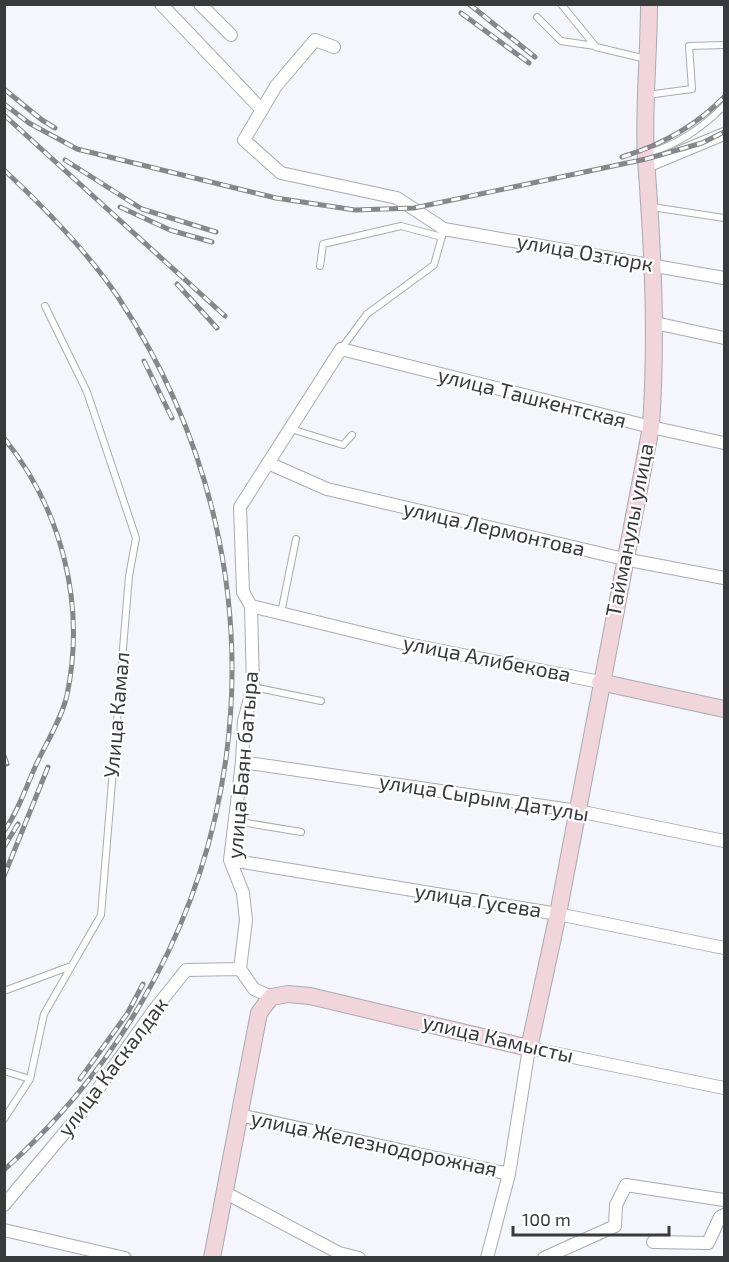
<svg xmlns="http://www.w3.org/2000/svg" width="729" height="1262" viewBox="0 0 729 1262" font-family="'Exo 2',sans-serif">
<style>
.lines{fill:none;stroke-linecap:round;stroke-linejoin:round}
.lane-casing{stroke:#a9abaf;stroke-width:8}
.street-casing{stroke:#a9abaf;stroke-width:14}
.secondary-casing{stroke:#a9abaf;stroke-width:18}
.lane{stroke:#fff;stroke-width:6}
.street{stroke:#fff;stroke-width:12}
.secondary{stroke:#f0d5db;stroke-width:16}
.rail-casing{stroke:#85878a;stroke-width:5}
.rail{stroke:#fff;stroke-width:3;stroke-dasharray:9;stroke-linecap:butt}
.labels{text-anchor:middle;stroke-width:4.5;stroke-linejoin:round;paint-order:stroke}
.street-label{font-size:21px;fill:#393a3c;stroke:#fff}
</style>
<rect width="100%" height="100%" fill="#f4f6fb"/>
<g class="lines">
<g class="lane-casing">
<path id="lane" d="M561,4L596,47L646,59
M537,17L561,41L595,46
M647,95L692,89L689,46L724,45
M647,154C678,144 701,129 724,106
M652,207L724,218
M320,266L323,244L401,226L442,237
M341,349L367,314L434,265L444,229
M291,429L343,445L352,435
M281,613L296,539
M253,687L321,701
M235,821L301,832
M4,991L71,966
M4,1071L30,1079
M4,1119L30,1079L44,1014L101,915L129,576L136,538L87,392L45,306"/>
</g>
<g class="street-casing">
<path id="street" d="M161,4L262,110
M200,4L231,35
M334,47L315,40L276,86L244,140L281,173L397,198L444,229L724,278
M647,166L724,134
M655,323L724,338
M268,463L327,489L624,559L724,578
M251,606L407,644L600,682
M242,762L578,811L724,841
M230,860L558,914L724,948
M271,997L254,989L240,969L246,920L243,893L230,860L242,762L244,721L253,687L251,606L243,592L240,507L341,349L651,427L724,443
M239,1115L509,1174
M224,1192L339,1253L359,1258
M4,1205L81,1113L154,1010L186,970L240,969
M4,1230L125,1258
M653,1242L708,1243L720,1217L724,1215
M487,1258L509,1174L529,1048L724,1088
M544,1258L615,1226L616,1205L626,1185L724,1200"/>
</g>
<g class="secondary-casing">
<path id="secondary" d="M600,682L724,709
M212,1258L259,1013L271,997L288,994L310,996L529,1048L558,914L651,427C657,333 653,253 646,159C643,108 649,56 649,4"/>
</g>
<use href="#lane" class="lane"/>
<use href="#street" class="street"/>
<use href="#secondary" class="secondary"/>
<g class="rail-casing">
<path id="rail" d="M469,4L535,57
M461,13L529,63
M4,89L42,120L55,128
M4,104L29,123L77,149L276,198L355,210L414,208L646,159L702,143L724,132
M4,115L225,316
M622,157C661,145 696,126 724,97
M65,160L142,209L216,232
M4,170C46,209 86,250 118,297C306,581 257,944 4,1170
M120,207L170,230L212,242
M177,284L217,328
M144,361L172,418
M4,438C62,510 86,604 67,695C62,718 46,743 36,765C26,787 18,812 4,831
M4,756L7,764
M4,847L18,824
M4,876L48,767
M80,1079L127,1014L143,984"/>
</g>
<use href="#rail" class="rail"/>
</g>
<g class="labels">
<g class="street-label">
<text transform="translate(585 253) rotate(10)" y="7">улица Озтюрк</text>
<text transform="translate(532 398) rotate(14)" y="7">улица Ташкентская</text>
<text transform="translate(494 529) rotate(13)" y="7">улица Лермонтова</text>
<text transform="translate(630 530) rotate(-79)" y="7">Тайманулы улица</text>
<text transform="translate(487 659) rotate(11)" y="7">улица Алибекова</text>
<text transform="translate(117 715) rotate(-85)" y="7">Улица Камал</text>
<text transform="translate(243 765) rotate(-85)" y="7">улица Баян батыра</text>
<text transform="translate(484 798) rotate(9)" y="7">улица Сырым Датулы</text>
<text transform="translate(478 901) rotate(9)" y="7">улица Гусева</text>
<text transform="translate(498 1039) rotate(13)" y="7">улица Камысты</text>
<text transform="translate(113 1067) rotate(-53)" y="7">улица Каскалдак</text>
<text transform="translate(374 1144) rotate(12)" y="7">улица Железнодорожная</text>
</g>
</g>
<rect width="729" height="1262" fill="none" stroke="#393a3c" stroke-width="12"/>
<path d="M513 1226v9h156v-9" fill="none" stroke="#393a3c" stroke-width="3"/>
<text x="522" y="1226" font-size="18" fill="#393a3c" stroke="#ffffff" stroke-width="4.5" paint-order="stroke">100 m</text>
</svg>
